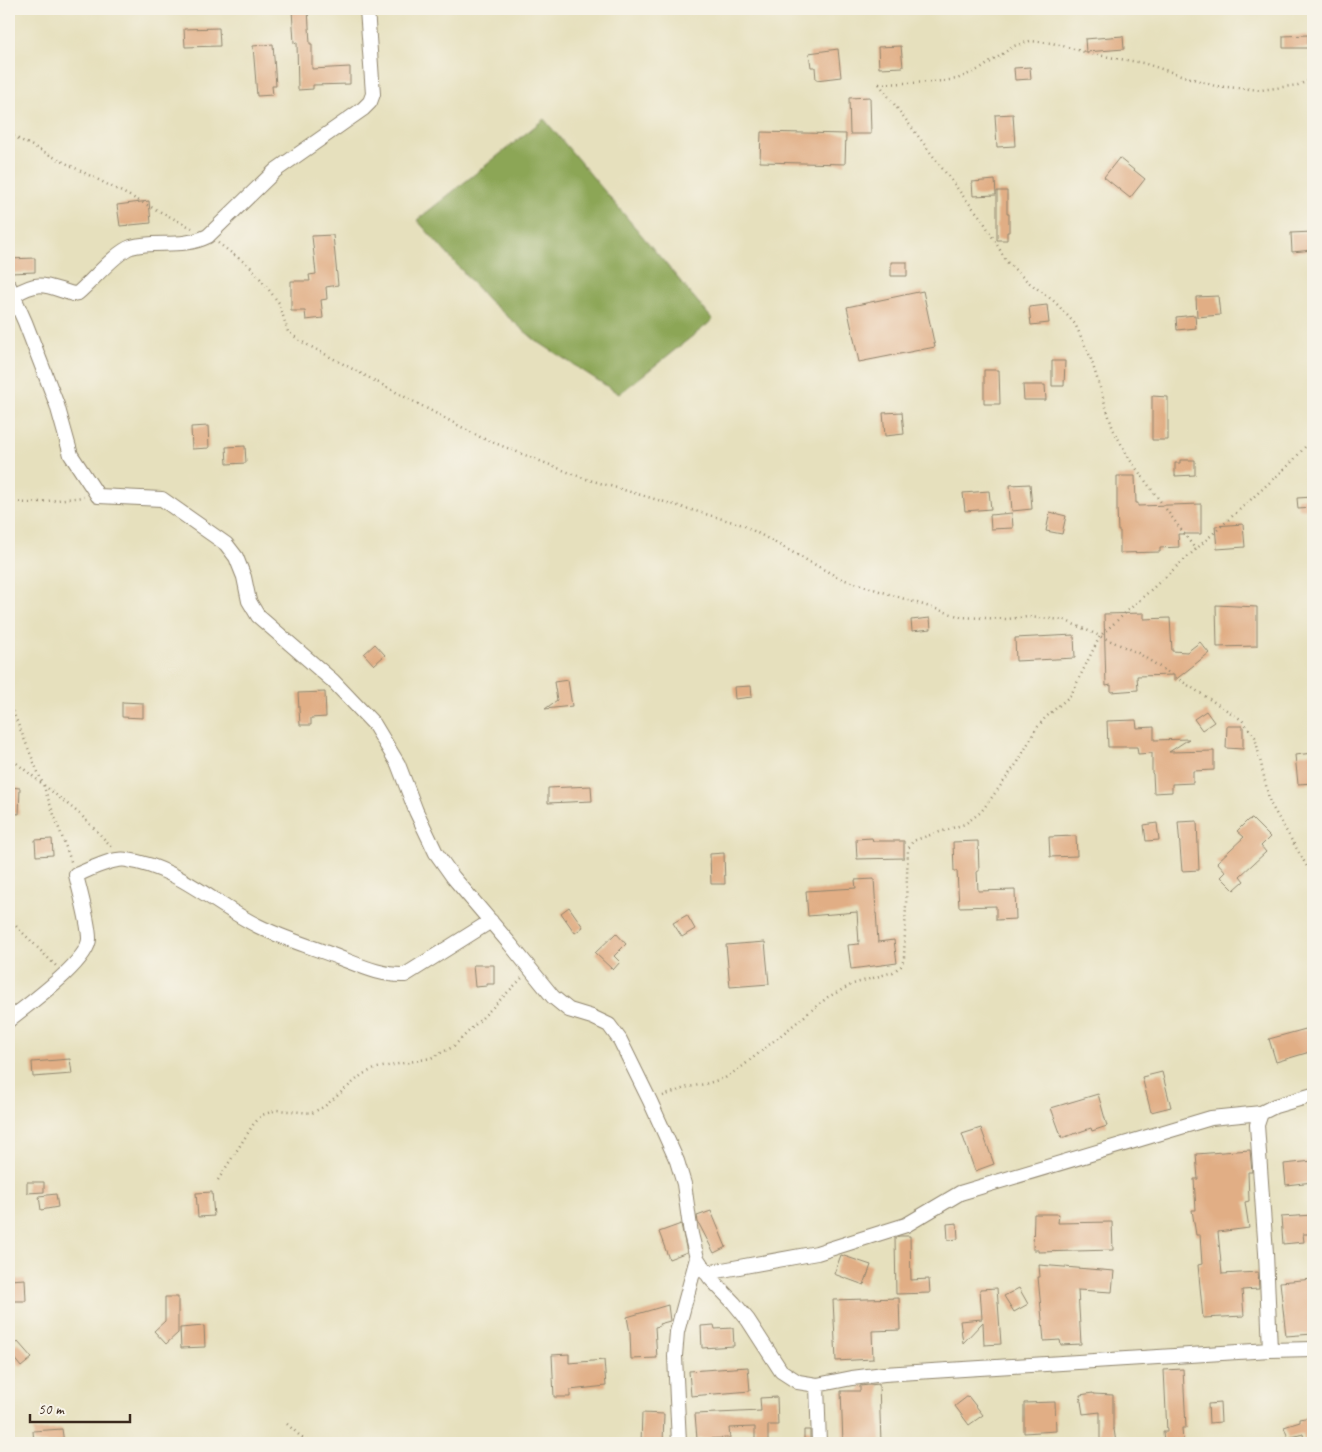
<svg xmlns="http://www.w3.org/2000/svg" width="1322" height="1452" viewBox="0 0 1322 1452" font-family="Caveat,sans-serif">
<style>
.forest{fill:#8ca657;stroke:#64683a}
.building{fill:#e1ae85}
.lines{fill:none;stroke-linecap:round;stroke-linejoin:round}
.minor-casing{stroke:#90856e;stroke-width:16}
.path{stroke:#90856e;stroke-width:2.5;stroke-dasharray:1 4;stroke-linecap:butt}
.minor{stroke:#fff;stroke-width:14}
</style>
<rect width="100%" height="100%" fill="#f7f3e8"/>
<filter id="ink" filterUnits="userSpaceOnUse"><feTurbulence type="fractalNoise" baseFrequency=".02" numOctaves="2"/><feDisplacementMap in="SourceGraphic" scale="10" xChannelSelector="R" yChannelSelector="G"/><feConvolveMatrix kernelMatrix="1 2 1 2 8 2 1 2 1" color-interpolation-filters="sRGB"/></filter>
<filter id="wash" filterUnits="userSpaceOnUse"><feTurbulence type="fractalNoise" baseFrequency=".0096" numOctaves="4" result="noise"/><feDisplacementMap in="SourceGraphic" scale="20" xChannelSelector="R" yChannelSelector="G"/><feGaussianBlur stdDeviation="1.12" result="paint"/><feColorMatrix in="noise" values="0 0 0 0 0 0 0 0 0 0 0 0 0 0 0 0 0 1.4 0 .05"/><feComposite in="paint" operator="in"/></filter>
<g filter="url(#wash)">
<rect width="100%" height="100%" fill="#e6e0bd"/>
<path class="forest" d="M544,119L713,320L619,394L535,340L488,300L417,220Z"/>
<g id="blocks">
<path class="building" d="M292,9H308L310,44H312V69L350,67V84L313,85V89L298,90L297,42L294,43Z
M219,28L220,46L185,47L184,29Z
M1308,35V48H1283V36Z
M1123,36L1124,49L1086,52L1085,39Z
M273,44L276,86H272L273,95L257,96L253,46Z
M901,46L903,67L879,68L878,47Z
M838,49L841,77L816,80L815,67H811L809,53Z
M1030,67L1031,79L1015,80L1014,68Z
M870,97L871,134H850L849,98Z
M1013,114L1015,146L997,147L995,115Z
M761,132L846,134L845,164L760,162Z
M1119,158L1145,179L1130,198L1104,177Z
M995,180L996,195L973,196L972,182Z
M997,191H1007V214H1009V232H1007V240H997Z
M149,201L151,223L120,226L117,205Z
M1313,232V250L1292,252L1291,233Z
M333,235L338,285L326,287L327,299L321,300L323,318L306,320L305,311H291V281H310L309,275L316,274L312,236Z
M35,258V272L10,273L9,259Z
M891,262H907V276H891Z
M923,291L935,347L859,362L847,307Z
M1218,296L1220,315L1197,317L1196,297Z
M1047,305L1049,323L1031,325L1029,307Z
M1195,315L1196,328L1177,330L1176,317Z
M1052,361H1065L1064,386H1052Z
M984,370H999L1000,404H984Z
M1023,385H1045L1046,400H1024Z
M1152,396L1168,397V440H1152Z
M902,412L904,434L885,436L883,413Z
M208,426L209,448L192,449L191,427Z
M245,446L246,463L227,464L226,447Z
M1180,460H1195V475L1175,476V463H1180Z
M1117,476H1135L1136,503H1138V506L1201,504V534H1178L1179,547L1160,548V552L1120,553V531H1118L1117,509Z
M1030,484L1032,509L1012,511L1010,485Z
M989,491L991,509L965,511L963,493Z
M1313,497V508L1298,509L1297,498Z
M1050,512L1066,516L1062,534L1046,531Z
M1012,513L1013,528L991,529L990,515Z
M1243,524L1245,547L1217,549L1215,526Z
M1216,605L1257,607V646L1217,647Z
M1144,613V619L1170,618L1172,651L1187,652L1200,642L1209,653L1174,681V675L1137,676L1138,690L1111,692V685L1106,686L1104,614Z
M930,618L931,629L912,631L911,620Z
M1074,635L1075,658L1016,661L1015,638Z
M375,644L385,655L374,665L364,654Z
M568,680L572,706L545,709L557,700L554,682Z
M751,686L752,697L735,699L734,687Z
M325,692L326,717L311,718V725H300L298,693Z
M122,702L143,703V718L122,717Z
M1206,711L1214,722L1202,730L1194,719Z
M1136,720L1137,728L1154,727V740L1189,739L1169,752L1214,751V770L1193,771V783L1172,784V792L1154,793L1153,774L1152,773V753L1138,754L1137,747H1108L1107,721Z
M1227,726H1243V749L1226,748Z
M1313,753V783L1298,784L1295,755Z
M591,786L592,801L548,803V788Z
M9,787L20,788L19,814L9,813Z
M1252,819L1270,837L1261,846L1266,852L1240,876L1244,881L1234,890L1221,877L1226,872L1217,862L1244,837L1237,831L1248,820Z
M1197,821L1199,870L1182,871L1178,822Z
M1157,823L1159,840L1146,841L1144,825Z
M1076,836L1077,856L1050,857L1049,837Z
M872,838L873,841H904V858L857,859L856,839Z
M52,839L53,855L36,856L35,840Z
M978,841L979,871H977L978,891L1015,890L1016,919L996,920V906L959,907L957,871H954L953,842Z
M724,853L725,884H711L710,854Z
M874,879L878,942L894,940L897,963L851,969L848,945L859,944L857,912L808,916L806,891L856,888L855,880Z
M569,907L583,927L575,933L561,913Z
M687,915L695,929L682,937L673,923Z
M616,933L626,944L614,956L620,962L613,970L595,953Z
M765,942L769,984L730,987L726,945Z
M473,965H494V984H487V986L475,987Z
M1313,1027V1051L1276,1062L1269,1039Z
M70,1059L72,1074L33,1077L32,1062Z
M1162,1072L1171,1107L1151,1112L1142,1077Z
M1098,1094L1107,1126L1092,1131L1091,1128L1062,1138L1051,1108Z
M981,1128L994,1164L975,1171L962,1134Z
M1250,1150L1252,1172H1248L1249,1201L1245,1202L1249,1228L1218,1232L1222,1274L1258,1272L1259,1289L1242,1290L1244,1316L1203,1318L1198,1265L1202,1264L1200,1235H1196L1192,1210H1196L1194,1179H1198L1196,1154Z
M1313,1161V1182L1286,1185L1284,1164Z
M27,1182H44V1192L27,1193Z
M212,1192L214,1216L198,1217L196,1193Z
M56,1194L58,1207L41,1210L39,1196Z
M711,1211L726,1247L714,1253L698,1222L697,1216Z
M1034,1214H1059L1058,1223L1112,1222L1113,1250L1038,1252V1250H1033Z
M1313,1215V1234H1303L1304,1242L1283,1244L1281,1217Z
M957,1223L958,1239L948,1240L947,1224Z
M681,1224L687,1252L669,1259L659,1232Z
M899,1236H910L911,1280L929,1279L930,1293L896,1294L895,1238Z
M841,1255L871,1265L864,1285L834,1274Z
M1039,1265L1114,1271L1112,1292L1078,1290L1081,1344L1061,1345L1060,1340L1044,1341L1038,1277H1040Z
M25,1279L26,1301H9V1280Z
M1313,1279V1334L1286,1336L1280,1282Z
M997,1288L1001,1344L984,1345L983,1322L963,1343L960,1321L982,1319L980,1289Z
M1019,1288L1028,1304L1014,1312L1004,1296Z
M165,1297H178V1333L166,1344L154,1331L165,1321Z
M899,1298L900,1330L872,1331L873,1359L836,1361L833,1300Z
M668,1305L670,1321L659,1324L660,1326L655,1327L657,1358L631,1359L630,1333L627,1317Z
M714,1325L715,1329L733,1328L734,1346L702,1348L701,1326Z
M204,1326L205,1347L181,1348L180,1328Z
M18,1342L32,1358L21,1367L9,1352Z
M569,1354V1363L604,1360L606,1386L570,1390V1397H554L552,1355Z
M748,1367L750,1391L691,1396L689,1371Z
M1183,1369L1186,1428H1182L1183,1443H1164L1163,1432H1167L1164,1370Z
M879,1384L881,1443H843L841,1391H860V1386Z
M1093,1393V1394L1113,1395V1429H1114L1116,1443H1100V1412L1083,1414L1080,1395Z
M968,1396L983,1415L969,1425L955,1406Z
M777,1397L778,1425H768V1443H755V1427L729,1428L730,1438L697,1439L695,1414L761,1411L760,1398Z
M1055,1402L1056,1431L1024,1433V1403Z
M1220,1403L1221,1422L1209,1423L1208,1404Z
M642,1413L664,1414L663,1443H641Z
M1310,1417L1313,1438L1304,1440L1303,1434L1288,1438L1284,1427L1300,1422V1419Z
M62,1429L64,1443H34L33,1431Z
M804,1430H810V1443H804Z"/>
</g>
</g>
<g filter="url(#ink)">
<use href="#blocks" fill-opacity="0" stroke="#90856e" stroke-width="1"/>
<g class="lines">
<g class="minor-casing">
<path id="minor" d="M9,286L25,322L57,405L71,455L98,496L162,499L226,544L236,557L244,577L249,601L258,616L333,681L374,724L398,764L416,811L436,853L453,877L510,944L553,997L569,1010L592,1017L609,1025L620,1040L650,1101L677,1161L684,1184L691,1234L697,1258L710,1278L734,1303L748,1320L781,1371L798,1382L817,1385L852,1378L884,1374L1270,1350L1313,1349
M14,295C40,279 46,286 73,294L78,293C92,281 116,252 131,247C157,240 182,249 208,236L276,170L363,109L370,102L373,94L367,9
M9,1020C27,1005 88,962 89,939C89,923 80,892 76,875C89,870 113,857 127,860C177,867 214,904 258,926C284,939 313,947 340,958C361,966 382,976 405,975L491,921
M1261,1113L1257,1125L1266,1253L1270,1350
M706,1273L817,1253L906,1225L960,1193L1211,1118L1261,1113L1275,1106L1313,1095
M817,1385L819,1443
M679,1443L675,1356L677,1332L697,1258"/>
</g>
<path class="path" d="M879,84L963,196L982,219L1007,262L1027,281L1055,302L1075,324L1090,356L1113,429L1130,460L1196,550
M879,84L933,82L957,79L982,68L1014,46L1030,41L1052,43L1092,54L1143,63L1215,86L1261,90L1298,85L1313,79
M9,134L192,228
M218,243L252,268L279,303L288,332L304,343L482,438L583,478L743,525L839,578L961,617L1006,619L1028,617L1064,620L1138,653L1242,720L1255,737L1270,803L1312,875L1313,903
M9,502L29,503L84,497
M9,702L42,782L72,864
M9,757L81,815L113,848
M9,919L56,966
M663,1096L688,1087L705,1084L725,1078L743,1066L828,997L853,984L893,972L901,966L904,959L908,849L913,841L924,837L965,824L981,812L1018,762L1036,729L1045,718L1071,695L1100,636L1290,464L1313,438
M218,1180L253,1125L262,1115L277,1110L312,1113L325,1106L363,1074L377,1068L431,1058L453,1047L522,978
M287,1424L308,1443"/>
<use href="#minor" class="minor"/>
</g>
</g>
<rect width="1322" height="1452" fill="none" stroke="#f7f3e8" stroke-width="30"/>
<path d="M30 1414v8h100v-8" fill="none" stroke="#3b2a1e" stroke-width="2.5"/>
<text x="38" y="1414" font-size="15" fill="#3b2a1e" stroke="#f7f3e8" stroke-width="4" paint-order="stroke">50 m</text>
</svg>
